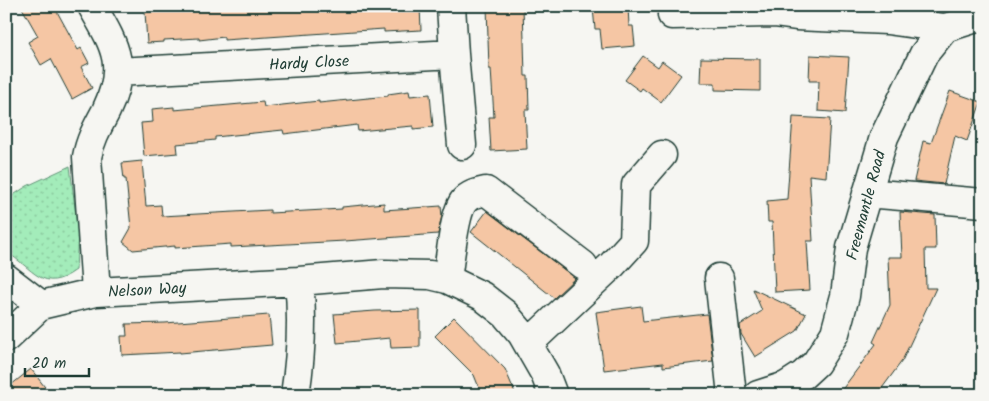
<svg xmlns="http://www.w3.org/2000/svg" width="989" height="401" viewBox="0 0 989 401" font-family="Kalam,sans-serif">
<style>
.grass{fill:url(#grass-dots);stroke:#619477}
.building{fill:#f5c6a4;stroke:#1f3d34}
.lines{fill:none;stroke-linecap:round;stroke-linejoin:round}
.minor-casing{stroke:#1f3d34;stroke-width:31}
.minor{stroke:#f6f6f2;stroke-width:28}
.labels{text-anchor:middle;stroke-width:5;stroke-linejoin:round;paint-order:stroke}
.street-label{font-size:16px;fill:#1f3d34;stroke:#f6f6f2}
</style>
<defs>
<pattern id="grass-dots" width="8" height="8" patternUnits="userSpaceOnUse" patternTransform="scale(1.25)"><rect width="8" height="8" fill="#a3ecba"/><path d="M2 2h.1M6 6h.1" fill="none" stroke="#8ccba0" stroke-width="1.8" stroke-linecap="round"/></pattern>
</defs>
<rect width="100%" height="100%" fill="#f6f6f2"/>
<filter id="ink" filterUnits="userSpaceOnUse"><feTurbulence type="fractalNoise" baseFrequency=".02" numOctaves="2"/><feDisplacementMap in="SourceGraphic" scale="10" xChannelSelector="R" yChannelSelector="G"/><feConvolveMatrix kernelMatrix="1 2 1 2 8 2 1 2 1" color-interpolation-filters="sRGB"/></filter>
<g filter="url(#ink)">
<path class="grass" d="M70,166L78,233L76,270C42,295 34,268 6,252V200L27,186Z"/>
<path class="building" d="M21,6H54L78,50L81,48L89,63L81,67L92,88L72,99L51,59L41,65L28,42L38,36Z
M195,6H278V8L298,7V8L329,6H420L421,30L384,32V29L224,40V37L199,40V38L164,40V42L147,43L145,12L172,11V9Z
M487,6H523L525,76H528L529,110H525L527,149L491,151L489,117H494L491,69H489Z
M611,6H628L629,26H633L635,46L602,49L600,29H595L593,8Z
M810,55L849,57L845,113L818,111L819,81H809Z
M643,56L658,67L662,61L681,75L661,102L642,88L640,91L625,80Z
M701,58L760,59V91L715,90V83H700Z
M409,91L410,96L430,94L433,127L413,129V126L358,131L357,125L284,134L283,130L215,137V140L177,144L178,153L144,156L141,123L153,122L152,109L174,107V110L263,102L264,107L319,101V103L388,96V94Z
M950,91L981,102L967,141L955,136L944,184L914,181L923,141L931,143Z
M793,117L830,119L826,177L809,175L813,241H807L810,290L775,292L772,222H768L767,201L787,199Z
M142,161L146,206L161,205L162,216L270,210V213L342,209V207L384,203V210L441,206L442,216L438,234L345,241L231,247V244L175,248V246L133,250L123,242L131,228L126,179H124L122,163Z
M487,211L574,277L575,278L554,298L471,232Z
M900,212L935,215L936,249H925L926,288H936L902,361L877,395H838L876,344L873,342L890,305L888,257H902Z
M753,289L806,314L797,331L755,357L741,334L740,325L762,311Z
M641,306L643,321L707,314L713,361L663,367V363L604,370L596,312Z
M420,310V347L391,348L390,338L337,343L334,314L375,311Z
M269,315L272,345L180,353V352L122,355L121,336H127L126,324L165,323Z
M454,317L505,369L516,395H482L474,375L435,336Z
M31,369L51,395H6V389Z"/>
<g class="lines">
<g class="minor-casing">
<path id="minor" d="M92,6C115,46 128,65 106,111C98,126 90,140 87,157L96,292
M672,6V15L774,13L796,16L887,20L945,28
M454,54L462,145
M117,72L454,54L451,6
M867,193L983,203
M6,278L41,305L96,292L299,281L383,274L430,275L447,279L482,296L505,314L522,334L545,374L553,395
M719,278L732,395
M447,279C450,261 454,213 464,201C470,194 477,193 486,191L583,265
M6,338L41,305
M528,344L612,265L634,241L636,185L662,155
M295,395C301,357 303,320 299,281
M758,395L786,386L803,375L816,363L835,333L845,296L851,248L884,137L924,54L945,28L983,16"/>
</g>
<use href="#minor" class="minor"/>
</g>
</g>
<g class="labels">
<g class="street-label">
<text transform="translate(309 62) rotate(-3)" y="6">Hardy Close</text>
<text transform="translate(865 205) rotate(-75)" y="6">Freemantle Road</text>
<text transform="translate(147 289) rotate(-3)" y="6">Nelson Way</text>
</g>
</g>
<rect width="989" height="401" fill="none" stroke="#f6f6f2" stroke-width="25"/>
<rect x="12" y="12" width="964" height="376" fill="none" stroke="#1f3d34" stroke-width="2" filter="url(#ink)"/>
<path d="M25 368v8h64v-8" fill="none" stroke="#1f3d34" stroke-width="2.5"/>
<text x="32" y="368" font-size="15" fill="#1f3d34" stroke="#f6f6f2" stroke-width="4" paint-order="stroke">20 m</text>
</svg>
